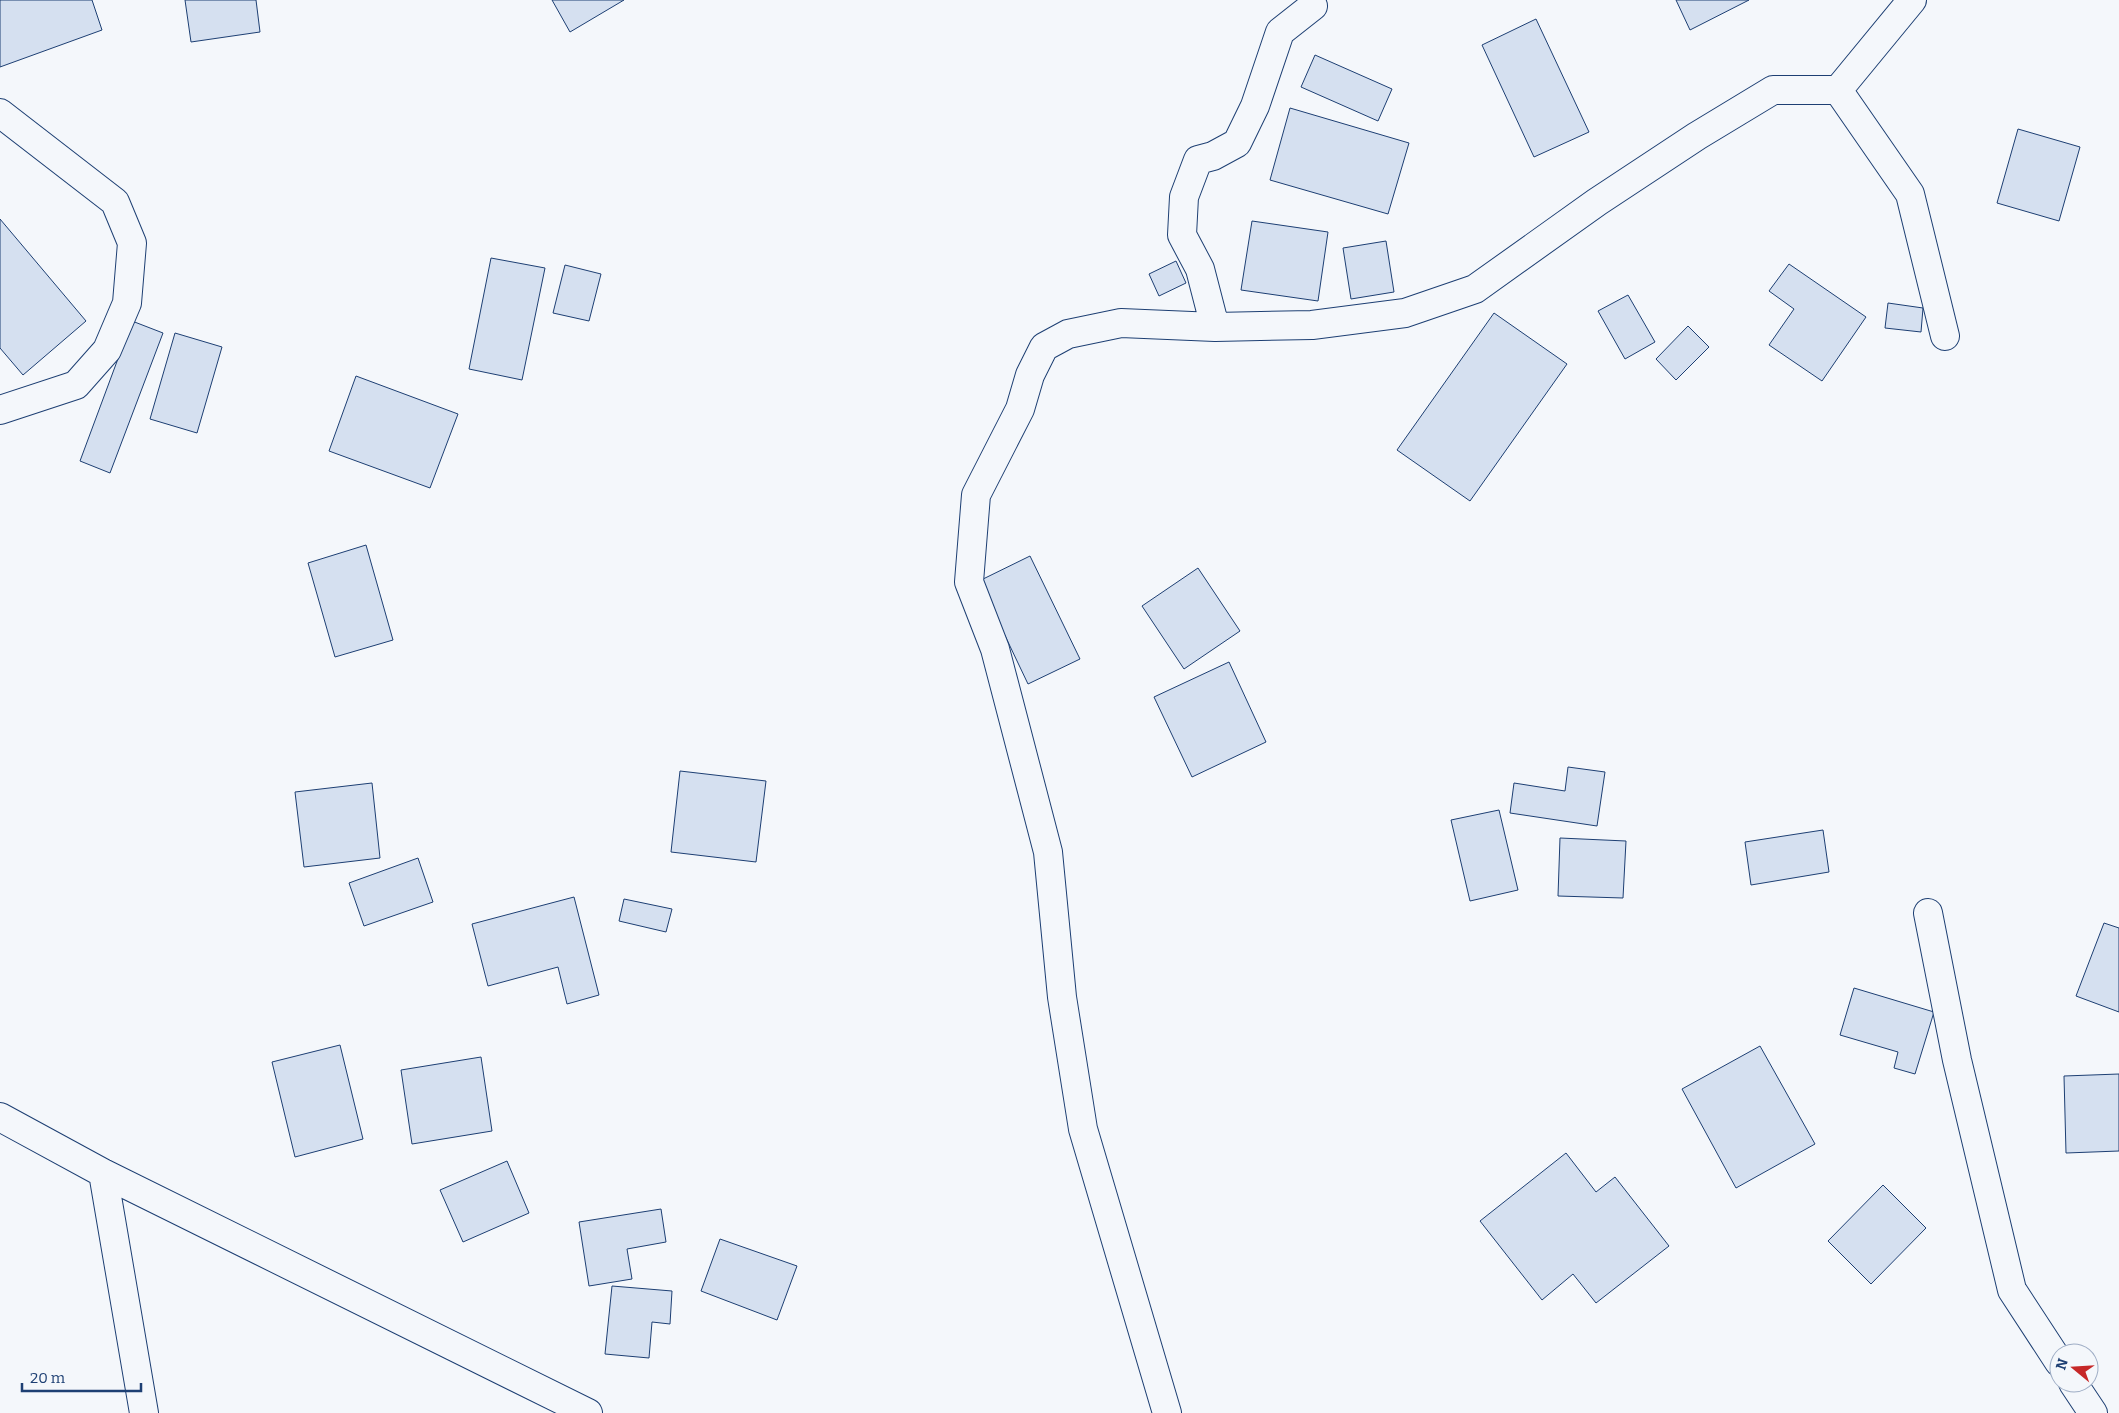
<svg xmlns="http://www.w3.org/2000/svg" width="2119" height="1413" viewBox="0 0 2119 1413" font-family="Bitter,serif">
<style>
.building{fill:#d5e0f0;stroke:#1d3f73}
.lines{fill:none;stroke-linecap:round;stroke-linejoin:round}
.minor-casing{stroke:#1d3f73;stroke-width:30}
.minor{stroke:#f4f7fb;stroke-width:28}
</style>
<rect width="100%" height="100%" fill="#f4f7fb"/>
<path class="building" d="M0,0H92L102,30L0,67Z
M185,0H256L260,32L191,42Z
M552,0H624L570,32Z
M1676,0H1749L1690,30Z
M1536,19L1589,132L1534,157L1482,45Z
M1315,55L1392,89L1378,121L1301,87Z
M1290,108L1409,143L1388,214L1270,180Z
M2018,129L2080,147L2059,221L1997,203Z
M0,219L86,321L23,375L0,348Z
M1252,221L1328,232L1318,301L1241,290Z
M1386,241L1394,292L1351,299L1343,248Z
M491,258L545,268L522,380L469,369Z
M1176,261L1186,283L1159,296L1149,274Z
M1789,264L1866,317L1822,381L1769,345L1794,309L1769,291Z
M565,265L601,274L589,321L553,313Z
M1628,295L1655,342L1625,359L1598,311Z
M1888,303L1923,308L1921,332L1885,328Z
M1494,313L1567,364L1470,501L1397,450Z
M132,321L163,333L110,473L80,461Z
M1688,326L1709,347L1676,380L1656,359Z
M175,333L222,347L197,433L150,419Z
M356,376L458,414L430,488L329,451Z
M366,545L393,640L335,657L308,563Z
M1030,556L1080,659L1028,684L979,581Z
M1198,568L1240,631L1184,669L1142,606Z
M1229,662L1266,742L1192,777L1154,697Z
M1568,767L1605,772L1597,826L1510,813L1514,783L1565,791Z
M680,771L766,781L756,862L671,852Z
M372,783L380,858L304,867L295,792Z
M1499,810L1518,890L1470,901L1451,820Z
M1823,830L1829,872L1751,885L1745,842Z
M1560,838L1626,841L1623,898L1558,896Z
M418,858L433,902L364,926L349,883Z
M574,897L599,995L567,1004L558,967L488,986L472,924Z
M624,899L672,909L666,932L619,921Z
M2104,923L2119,928V1012L2076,996Z
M1854,988L1934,1012L1915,1074L1894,1068L1898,1052L1840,1035Z
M340,1045L363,1139L295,1157L272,1062Z
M1760,1046L1815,1144L1736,1188L1682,1089Z
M481,1057L492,1131L412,1144L401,1070Z
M2119,1074V1151L2066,1153L2064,1076Z
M1566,1153L1596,1192L1615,1177L1669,1246L1596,1303L1573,1274L1542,1300L1480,1221Z
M507,1161L529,1213L463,1242L440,1190Z
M1883,1185L1926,1228L1871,1284L1828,1241Z
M661,1209L666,1242L627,1249L632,1279L589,1286L579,1222Z
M720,1239L797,1266L777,1320L701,1291Z
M612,1286L672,1291L670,1324L652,1322L649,1358L605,1354Z"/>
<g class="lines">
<g class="minor-casing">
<path id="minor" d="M1838,90L1910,194L1945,336
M0,113L115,202L132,243L127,303L107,350L76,385L0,410
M1215,327L1312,325L1405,313L1475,289L1597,202L1697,136L1773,90H1838L1912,0
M1928,913L1957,1060L2012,1290L2059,1362
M0,1117L103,1173L588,1413
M103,1173L144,1413
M2073,1383L2093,1413
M1167,1413L1083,1129L1062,997L1048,852L995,649L969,582L976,495L1020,409L1030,375L1044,347L1068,334L1121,323L1215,327L1200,269L1182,235L1184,197L1198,160L1213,156L1237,143L1255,106L1280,32L1313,6"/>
</g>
<use href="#minor" class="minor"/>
</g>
<g transform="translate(2074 1368) rotate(288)"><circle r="24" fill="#f4f7fb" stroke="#9eadc5"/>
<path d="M0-4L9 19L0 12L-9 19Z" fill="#c62828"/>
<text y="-8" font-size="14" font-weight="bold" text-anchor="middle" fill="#1d3f73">N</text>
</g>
<path d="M22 1383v8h119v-8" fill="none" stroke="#1d3f73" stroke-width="2.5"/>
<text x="30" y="1383" font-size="15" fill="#1d3f73" stroke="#f4f7fb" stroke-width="4" paint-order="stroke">20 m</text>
</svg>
